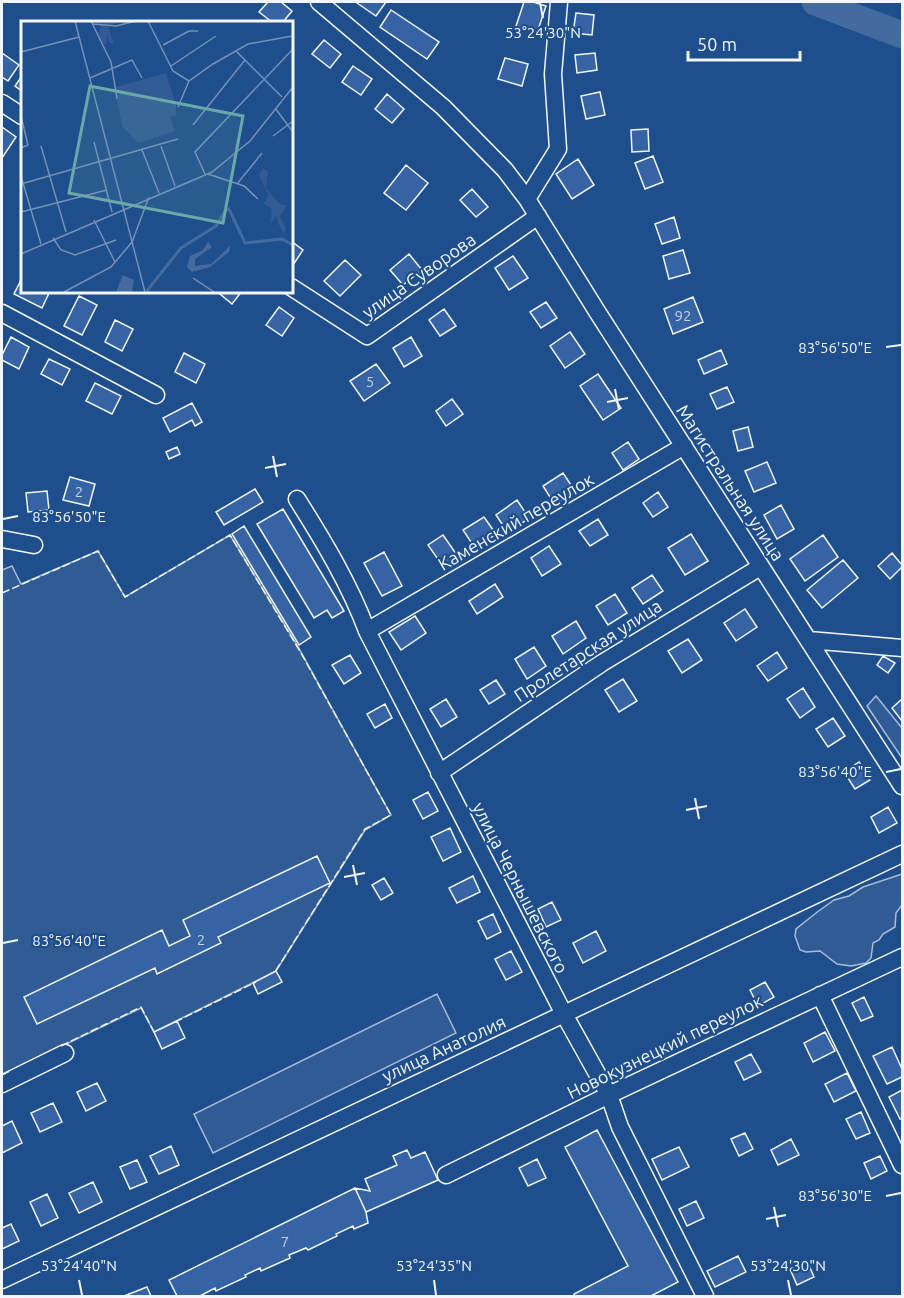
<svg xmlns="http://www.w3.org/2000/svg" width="904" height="1298" viewBox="0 0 904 1298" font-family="Ubuntu,sans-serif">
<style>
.built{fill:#305b95;stroke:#a8bbd7;stroke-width:1.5}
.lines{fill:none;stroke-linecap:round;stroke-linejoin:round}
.river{stroke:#446ba0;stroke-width:27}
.building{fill:#3563a3;stroke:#f2f6ff;stroke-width:1.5}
.minor-casing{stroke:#f2f6ff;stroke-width:19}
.minor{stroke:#1f4e8c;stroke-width:16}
.fence{stroke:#f2f6ff;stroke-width:1.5;stroke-dasharray:8 3;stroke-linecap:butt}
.ticks{fill:none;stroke:#f2f6ff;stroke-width:2}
.labels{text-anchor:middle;stroke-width:4.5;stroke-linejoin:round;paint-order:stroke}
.number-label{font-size:15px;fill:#c3d1e8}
.street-label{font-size:18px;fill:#f2f6ff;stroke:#1f4e8c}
.inset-river{fill:none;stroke:#446ba0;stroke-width:3}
.inset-road{fill:none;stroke:#7391ba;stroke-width:1.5}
.view{fill:#6aa9a8;fill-opacity:0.15;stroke:#6aa9a8;stroke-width:3}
.inset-edge{fill:none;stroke:#f2f6ff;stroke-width:3}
.ticks-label{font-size:15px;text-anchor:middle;fill:#f2f6ff;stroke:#1f4e8c;stroke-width:4.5;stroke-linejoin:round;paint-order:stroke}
</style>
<rect width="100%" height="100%" fill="#1f4e8c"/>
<path class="built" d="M230,535L297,645L391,815L365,830L276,971L154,1032L141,1008L2,1075V570L12,566L21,584L98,551L125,597Z
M876,696L902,728V758L867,706Z
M902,874V905L896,913L895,927L883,934L879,940L873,943L871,958L866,963L851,966L837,964L820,951L806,952L800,950L795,936L796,929L816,913L834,900L849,896L863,887Z
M437,994L456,1033L213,1153L194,1114Z"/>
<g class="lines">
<path class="river" d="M815,2L902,35"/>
</g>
<path class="building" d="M268,2H281L292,11L283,22H272L259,12Z
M358,2H386L376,16L357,3Z
M524,2H533L546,6L537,33L516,26Z
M391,10L439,42L427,59L380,27Z
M576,13L594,15L592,35L573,33Z
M324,40L341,54L330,68L312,54Z
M2,53L19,65L8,81L2,77Z
M595,53L597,70L577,73L575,55Z
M505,58L528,64L522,86L498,79Z
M353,66L372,79L361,95L342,82Z
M22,76V91L15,86Z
M600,92L605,115L586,119L581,96Z
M387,94L404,109L392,123L375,109Z
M2,127L16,137L2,158Z
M648,129L649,151L632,152L631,130Z
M653,156L663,182L645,189L635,163Z
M578,159L594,185L572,199L556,174Z
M406,165L428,183L406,210L384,193Z
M472,189L488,207L476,217L460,200Z
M674,217L680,238L662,244L655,224Z
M291,241L303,250L293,265L291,264Z
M683,250L690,273L669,279L663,256Z
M409,254L422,270L403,285L390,270Z
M513,256L528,278L509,290L495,268Z
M345,260L361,275L340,296L324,281Z
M22,278V291H50L42,308L14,294Z
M222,291H242L232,304L220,294Z
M79,296L97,305L82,335L64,326Z
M693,297L703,322L673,334L664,309Z
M546,302L557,318L541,328L530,312Z
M279,307L294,318L282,336L266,325Z
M444,309L456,326L440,336L429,320Z
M115,320L133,329L122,351L105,342Z
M570,332L585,354L565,368L550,346Z
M11,337L29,347L19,369L2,360V355Z
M411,337L422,356L404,367L393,348Z
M721,350L727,364L704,374L698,360Z
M184,353L205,364L196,383L175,372Z
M49,359L70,369L62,385L41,374Z
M376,364L390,383L364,401L350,381Z
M598,374L621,408L603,420L580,386Z
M95,383L121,396L112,414L86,401Z
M727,387L734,402L717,409L710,394Z
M452,399L463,414L446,426L436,411Z
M192,403L202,422L195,426L192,420L170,432L163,418Z
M748,427L753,447L738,451L733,431Z
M628,442L639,459L623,470L612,453Z
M177,447L180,454L169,459L166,452Z
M767,462L776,483L754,492L745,471Z
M563,473L575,491L555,505L543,486Z
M70,477L95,484L89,506L63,500Z
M255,489L263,502L224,525L216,512Z
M47,491L49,510L28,512L26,493Z
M658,492L668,507L653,517L643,503Z
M517,500L529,518L508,533L496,515Z
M781,505L794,529L777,539L764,515Z
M283,509L344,611L332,618L327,610L314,618L257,524Z
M484,517L496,534L475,548L463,530Z
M598,519L608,535L590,546L579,531Z
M244,526L311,637L299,645L232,534Z
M691,534L708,561L685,575L668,548Z
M443,535L459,558L444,568L428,545Z
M823,535L838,557L805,581L790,559Z
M549,546L561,564L542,576L531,558Z
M384,552L402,586L382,596L364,563Z
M892,553L902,565V567L890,579L878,566Z
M843,560L858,578L822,608L807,590Z
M652,575L663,591L643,604L632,588Z
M495,584L503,597L477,614L469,601Z
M615,594L627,613L608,625L596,606Z
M745,609L757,627L736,641L724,623Z
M415,616L426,633L401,650L389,632Z
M576,621L586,638L563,654L552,636Z
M688,639L702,660L682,673L668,651Z
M534,647L546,666L527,679L515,659Z
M777,652L787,668L768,681L757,666Z
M350,655L361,673L344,684L332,665Z
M883,656L895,663L888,673L877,665Z
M623,679L637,701L619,712L605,690Z
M496,680L505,694L489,704L480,690Z
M803,688L815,707L800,718L787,699Z
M446,699L457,717L441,727L430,709Z
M902,699V721L892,708Z
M385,704L392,718L375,728L367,714Z
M833,718L845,736L828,747L816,729Z
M859,762L870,780L855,789L844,772Z
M428,792L438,811L423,819L413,800Z
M888,807L897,823L879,833L871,817Z
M450,828L461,852L443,861L431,837Z
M317,856L330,883L218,937L221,943L157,974L155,968L37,1024L24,997L162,930L169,946L190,936L183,920Z
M473,876L480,892L457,903L449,888Z
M384,878L393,893L381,900L372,885Z
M552,902L561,920L546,927L538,909Z
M493,914L501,932L487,939L478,921Z
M596,931L606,951L583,963L573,943Z
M511,951L522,972L506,980L495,959Z
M276,971L282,982L258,994L253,983Z
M765,982L774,997L758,1006L750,990Z
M864,997L873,1016L861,1021L852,1003Z
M177,1021L185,1038L162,1049L154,1032Z
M825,1032L835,1051L813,1062L804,1043Z
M892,1047L902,1069V1077L887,1084L873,1056Z
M751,1054L761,1072L744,1080L735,1062Z
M847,1073L856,1091L834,1102L825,1084Z
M97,1083L106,1101L86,1111L77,1092Z
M902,1090V1118L900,1119L889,1097Z
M53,1103L62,1122L40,1132L31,1113Z
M861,1112L870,1133L856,1139L846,1119Z
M12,1121L22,1143L2,1153V1126Z
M597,1130L678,1282L651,1296H575L574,1294L628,1266L565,1147Z
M745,1133L753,1149L739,1156L731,1139Z
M791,1139L799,1155L778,1165L771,1150Z
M171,1146L179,1165L159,1174L150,1156Z
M679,1147L689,1167L662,1180L652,1159Z
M407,1150L411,1158L425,1152L438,1180L366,1212L355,1188L370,1191L365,1179L397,1165L393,1156Z
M880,1156L887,1171L871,1179L864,1163Z
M537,1159L546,1178L528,1186L519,1168Z
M137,1160L147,1182L130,1189L120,1167Z
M93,1182L102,1202L79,1213L69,1193Z
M355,1188L366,1212L368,1223L354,1229L353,1226L336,1234L337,1236L308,1250L306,1248L289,1255L290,1258L261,1271L260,1268L245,1275L246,1277L216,1291L215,1288L200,1296H177L169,1280Z
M47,1194L58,1218L41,1226L30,1202Z
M696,1201L704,1218L687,1226L679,1209Z
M11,1224L19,1241L2,1249V1228Z
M738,1256L746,1272L715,1287L707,1271Z
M807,1261L814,1277L797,1285L790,1269Z
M147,1287L151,1296H124Z"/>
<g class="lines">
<g class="minor-casing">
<path id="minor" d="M319,2L443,107L505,170L527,199L598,313L902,786
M2,103L22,116
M527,199L558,149L553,74L559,2
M291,287L367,336L538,216
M2,313L156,395
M297,499C323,540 350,585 367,631L564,1014L609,1095L620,1127L705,1296
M2,539L34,545
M367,631L684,446
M809,640L902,648
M439,773L602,663L760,567
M820,995L902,1165
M2,1084L65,1053
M446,1175L609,1095L902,957
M2,1280L902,854"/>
</g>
<use href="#minor" class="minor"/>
<path class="fence" d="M2,593L98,551L125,597L230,535L301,653L391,815L365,829L275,972
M175,1022L256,982
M61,1046L141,1007L154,1032L156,1031
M2,1075L12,1070"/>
</g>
<path class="ticks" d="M540,3L543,18M886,347L901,345M615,389L619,410M607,402L628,398M273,456L277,477M265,468L286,464M3,519L18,516M886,772L901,769M695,798L699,819M686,810L707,806M353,865L357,885M344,877L365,873M3,943L18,940M886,1196L901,1193M774,1207L778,1227M766,1219L786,1215M79,1280L82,1295M434,1280L436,1295M788,1280L791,1295"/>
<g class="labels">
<g class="number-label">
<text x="683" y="321">92</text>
<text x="370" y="387">5</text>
<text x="79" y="497">2</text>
<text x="201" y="945">2</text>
<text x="285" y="1247">7</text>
</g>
<g class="street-label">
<text transform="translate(419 276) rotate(-35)" y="6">улица Суворова</text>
<text transform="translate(730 483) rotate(57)" y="6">Магистральная улица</text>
<text transform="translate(516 522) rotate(-30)" y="6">Каменский переулок</text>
<text transform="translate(588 651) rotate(-33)" y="6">Пролетарская улица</text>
<text transform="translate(520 888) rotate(63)" y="6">улица Чернышевского</text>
<text transform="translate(665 1047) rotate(-26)" y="6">Новокузнецкий переулок</text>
<text transform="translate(444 1049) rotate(-25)" y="6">улица Анатолия</text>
</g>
</g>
<g transform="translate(21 21)">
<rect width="272" height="272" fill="#1f4e8c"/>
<path d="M72,0H102L87,5L93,23L88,21L86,14L85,23L81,22L77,12L80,5ZM145,52L155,83V94L149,96L154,110L117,122L101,105L94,66ZM242,147L247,150L245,167L259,183L266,185L259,195L265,208L262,213L255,196L249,203L251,188L243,183L247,174L238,154Z" fill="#305b95"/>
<path d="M187,221L191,226L174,238V245L190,243L209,225L208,231L189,246L171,251L166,246L169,235L182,229ZM102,254L113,259L111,271H95Z" fill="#446ba0"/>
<path class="inset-river" d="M125,271L160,227L195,205L205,189L208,188L224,222L261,218L272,224"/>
<path class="inset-road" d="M54,0L124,271M70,0L90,41L96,78M127,0L152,50L168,60M72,3L95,5L115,0M142,24L168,10H177M215,30L261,76M0,31L58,16M150,45L195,15M69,57L111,39L121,57M157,86L168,60L192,43L227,23L271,15M254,87L272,111M0,95L7,124L0,127M172,104L224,39M252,115L272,100M73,121L91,191M20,125L45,211M140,125L154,165M121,129L138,172M184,153L174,131L272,28M187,153L223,165L237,178M0,155L20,223M0,163L157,118M216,163L241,132M0,191L86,169M73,199L94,241M32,217L40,229L54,234L95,219M0,233L191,151L229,120L272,66M172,257L193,271M43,271L90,246L111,221L128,176"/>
<path class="view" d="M69,65L222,95L202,202L48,172Z"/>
<rect width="272" height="272" class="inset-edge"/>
</g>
<g class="ticks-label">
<text x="543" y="38">53°24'30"N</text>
<text x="835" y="353">83°56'50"E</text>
<text x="69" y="522">83°56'50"E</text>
<text x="835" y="777">83°56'40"E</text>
<text x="69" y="946">83°56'40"E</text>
<text x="835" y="1201">83°56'30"E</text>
<text x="79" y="1271">53°24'40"N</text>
<text x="434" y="1271">53°24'35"N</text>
<text x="788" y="1271">53°24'30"N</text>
</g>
<rect width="904" height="1298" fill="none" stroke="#f2f6ff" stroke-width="6"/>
<path d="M688 51v9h112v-9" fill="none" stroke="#f2f6ff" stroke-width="3"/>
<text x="697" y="51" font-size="18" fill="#f2f6ff" stroke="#1f4e8c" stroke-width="4.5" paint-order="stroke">50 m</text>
</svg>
